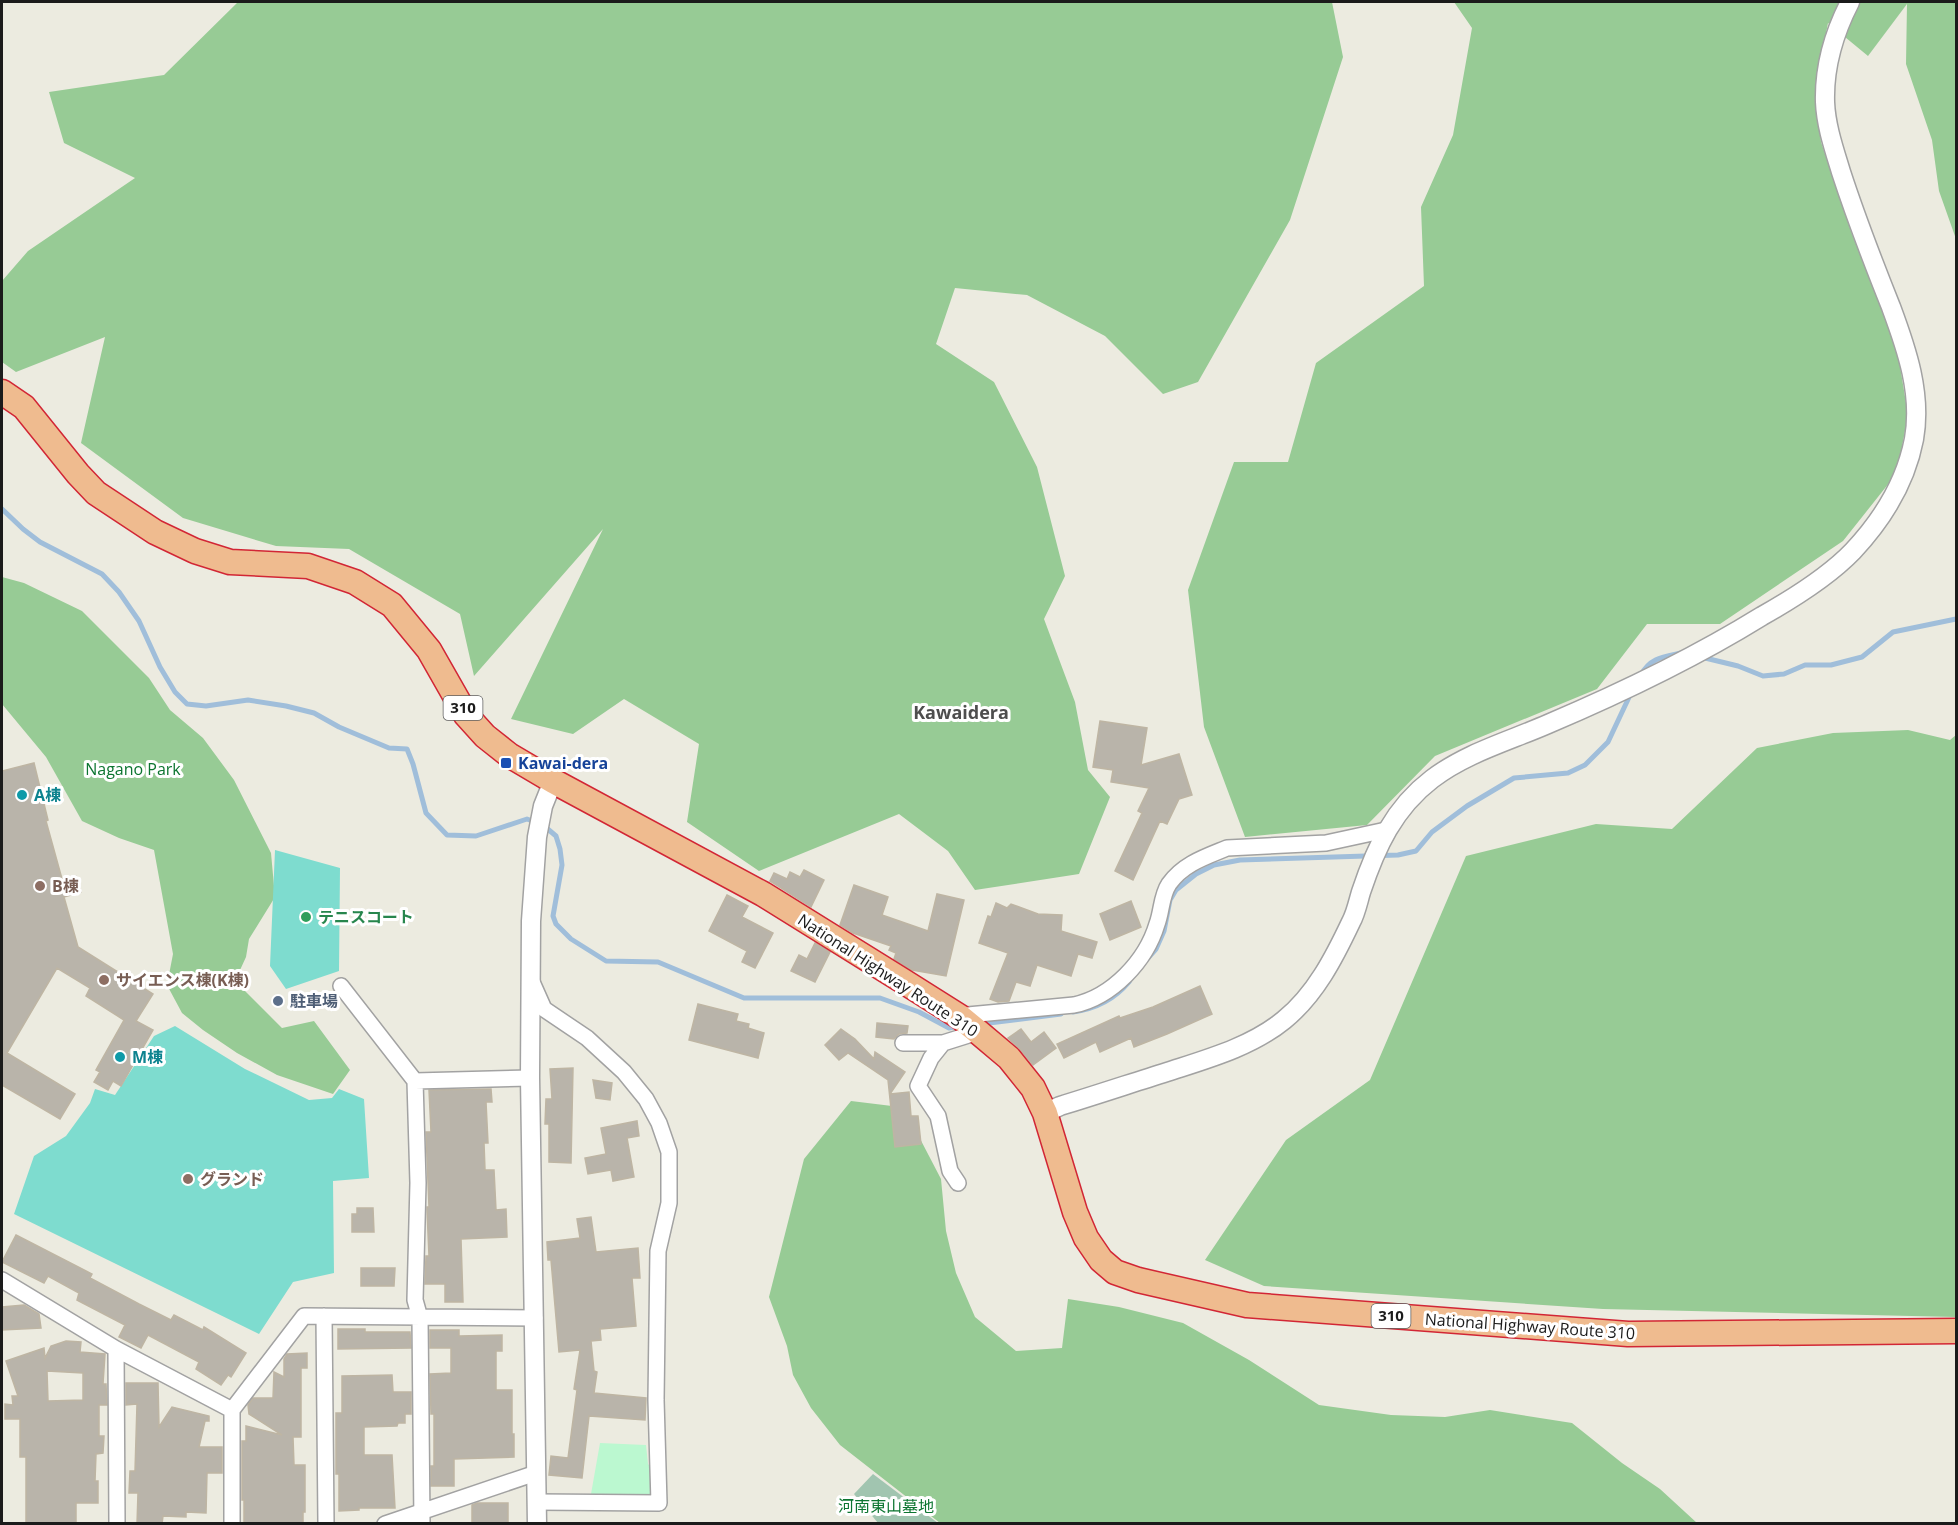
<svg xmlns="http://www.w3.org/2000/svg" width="1958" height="1525" viewBox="0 0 1958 1525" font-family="'Open Sans','Noto Sans JP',sans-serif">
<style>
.forest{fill:#97cb95}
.cemetery{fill:#a1c5b0}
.park{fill:#bbf8d0}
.pitch{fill:#7edccf}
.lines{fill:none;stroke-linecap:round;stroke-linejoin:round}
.stream{stroke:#a0beda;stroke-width:5}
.building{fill:#b9b4aa;stroke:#beb5a3;stroke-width:1.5;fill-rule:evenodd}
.minor-casing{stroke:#a2a2a2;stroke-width:18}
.tertiary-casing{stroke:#a2a2a2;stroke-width:21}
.trunk-casing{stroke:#d22635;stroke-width:27}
.minor{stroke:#fff;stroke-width:15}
.tertiary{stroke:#fff;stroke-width:18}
.trunk{stroke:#efbb8f;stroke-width:24}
.transit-dot{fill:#1a4fb4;stroke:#fff;stroke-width:2}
.culture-dot{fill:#0f9aa8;stroke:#fff;stroke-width:2}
.education-dot{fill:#8d6e63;stroke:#fff;stroke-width:2}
.leisure-dot{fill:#2e9e5b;stroke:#fff;stroke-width:2}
.service-dot{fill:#5c6f8a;stroke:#fff;stroke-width:2}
.labels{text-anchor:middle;stroke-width:6;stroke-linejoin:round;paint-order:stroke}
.shield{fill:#fff;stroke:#5f5f5f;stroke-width:1.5}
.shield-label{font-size:15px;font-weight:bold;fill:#1b1b1b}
.transit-label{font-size:16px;font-weight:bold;fill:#164399;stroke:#fff;text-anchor:start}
.park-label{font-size:16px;fill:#0c7530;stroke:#fff}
.culture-label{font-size:16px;font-weight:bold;fill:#0d838f;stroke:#fff;text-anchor:start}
.education-label{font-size:16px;font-weight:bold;fill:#785e54;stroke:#fff;text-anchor:start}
.leisure-label{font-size:16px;font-weight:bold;fill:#27864d;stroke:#fff;text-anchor:start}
.street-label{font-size:16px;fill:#1b1b1b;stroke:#fff}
.service-label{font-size:16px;font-weight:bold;fill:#4e5e75;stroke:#fff;text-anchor:start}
.neighbourhood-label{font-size:18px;font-weight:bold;fill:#4e4e4e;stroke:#fff}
</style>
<rect width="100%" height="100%" fill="#ecebe0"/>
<path class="forest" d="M238,2H1332L1343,57L1290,220L1198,382L1163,394L1105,336L1027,295L955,288L936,344L994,382L1037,467L1065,576L1044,619L1075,702L1088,770L1110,797L1079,874L975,890L948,851L899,814L759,871L687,822L699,744L624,699L573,734L511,719L603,529L474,676L460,614L349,549L276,546L183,518L81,443L105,337L16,372L2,362V281L28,251L135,178L64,143L49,92L164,75Z
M1454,2H1956V239L1939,191L1932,140L1906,64L1907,4L1868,56L1828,23L1815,89L1821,142L1852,234L1897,348L1908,415L1897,473L1843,541L1720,624H1647L1597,689L1435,756L1367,825L1245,837L1204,727L1188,590L1234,462H1288L1316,363L1424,286L1421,207L1453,135L1472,28Z
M2,577L24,583L82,611L149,678L170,710L203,738L234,780L271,853L275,897L249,939L246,957L235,981L282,1028L314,1021L350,1070L333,1094L277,1075L237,1053L203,1030L182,1013L167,985L173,954L154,850L119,838L82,821L46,757L2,704Z
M1908,730L1950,740L1956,735V1317L1603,1309L1264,1286L1205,1260L1286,1140L1370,1080L1466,856L1596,824L1672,829L1757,748L1833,733Z
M851,1101L892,1106L916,1131L941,1179L946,1231L956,1273L975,1317L1016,1351L1062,1348L1068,1299L1119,1307L1183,1323L1249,1360L1319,1405L1391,1415L1445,1417L1490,1410L1572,1423L1622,1463L1660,1489L1697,1523H940L840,1445L811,1408L793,1375L787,1346L769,1297L804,1159Z"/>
<path class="cemetery" d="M873,1474L938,1523H878L854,1494Z"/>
<path class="park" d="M600,1443L646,1445L648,1464L650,1466V1497L591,1494Z"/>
<path class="pitch" d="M275,850L340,868L339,971L286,989L270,966Z
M175,1026L245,1069L309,1100L332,1098L339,1089L364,1099L369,1178L333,1181L334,1273L293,1282L259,1334L14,1214L34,1156L66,1136L90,1103L95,1089L115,1095L154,1036Z"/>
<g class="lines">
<path class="stream" d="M2,509L23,529L40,542L102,574L119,592L139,621L160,667L175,692L187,704L206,706L248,700L286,706L314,713L339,727L389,748L407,749L413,764L426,813L447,835L476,836L527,819L543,825L556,836L560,849L562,865L553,916L556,924L571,939L606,961L658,962L744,998H880L919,1012L949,1028L960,1026
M1701,657L1738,666L1763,676L1784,674L1805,665H1831L1862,657L1893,632L1956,619
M1641,675C1650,658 1663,657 1681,653
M1148,958L1156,949L1164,931L1170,900L1176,890L1196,874L1214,865L1240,860L1398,855L1416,851L1432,832L1467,806L1514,778L1568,773L1585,765L1608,742L1631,693
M1073,1012C1096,1009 1114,1000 1129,982
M981,1024L1061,1014"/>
</g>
<path class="building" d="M1100,721L1147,728L1141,765L1179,754L1192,795L1179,799L1167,824L1160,821L1133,880L1115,871L1142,813L1138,811L1149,788L1111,782L1113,770L1093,767Z
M34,763L48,820L46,821L62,879L76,876L81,892L64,897L78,947L153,994L136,1021L153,1030L121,1086L113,1081L108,1090L94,1082L100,1072L96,1070L124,1020L86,996L90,988L57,968L7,1053L75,1094L60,1119L2,1085V771Z
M804,870L824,880L811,907L770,881L774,873L787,879L790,872L800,877Z
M854,885L888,897L882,915L928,931L937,894L964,900L946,976L912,970L894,959L896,953L889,950L891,946L853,933L840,925Z
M727,895L748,906L742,917L773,933L755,968L742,962L747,951L709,931Z
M1131,901L1141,927L1110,940L1100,914Z
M996,903L1007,908L1011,904L1038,914L1062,915L1061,931L1097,942L1092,958L1078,954L1071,976L1037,965L1030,986L1016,982L1009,1001L998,1002L990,999L1008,953L979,943L988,916L991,917Z
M815,943L830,952L815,982L791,971L799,955L807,959Z
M1200,986L1212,1014L1167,1034L1134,1047L1131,1038L1100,1052L1096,1042L1064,1058L1057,1044L1119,1016L1120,1018L1153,1007Z
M698,1004L738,1014L736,1021L749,1024L748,1028L764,1033L758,1058L689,1040Z
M877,1023L908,1026L907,1033L899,1034L894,1039L876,1037Z
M841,1029L855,1039L874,1059L875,1052L905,1072L890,1094L909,1092L911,1116H918L921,1144L895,1147L888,1080L848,1053L839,1060L825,1045Z
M1021,1029L1031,1042L1044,1032L1056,1048L1033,1065L1020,1049L1008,1038Z
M573,1068L571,1163L549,1162V1124H545L546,1099H552L550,1069Z
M593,1080L612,1083L610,1100L596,1098Z
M491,1089L492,1102H486L488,1143H484L485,1170H494L496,1210L506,1209L507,1237L461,1239L463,1302H445V1284H425L426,1256H429L427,1210V1207H429L426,1132H431L429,1090Z
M637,1121L639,1136L627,1138L634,1177L613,1181L611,1170L588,1174L585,1158L606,1154L601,1128Z
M357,1208H373L374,1232H352V1214H357Z
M591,1217L596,1252L638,1248L640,1278H632L636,1326L600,1329L601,1340L591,1341L594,1371L597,1372L594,1393L646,1398L645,1420L589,1416L582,1478L549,1475L551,1456L568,1458L577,1390L574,1389L580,1350L559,1352L551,1260H548L547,1242L580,1238L577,1219Z
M16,1235L92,1274L90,1278L139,1304L171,1320L174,1315L203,1330L204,1327L246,1353L231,1377L228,1375L221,1385L196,1369L199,1362L148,1335L141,1348L119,1337L125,1325L77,1300L79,1293L48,1276L44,1283L2,1262Z
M361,1268H395L394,1286H361Z
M24,1305L39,1314L41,1328L2,1330V1307Z
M338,1329H365V1332H410L411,1348L338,1349Z
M430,1330H459V1336L502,1335V1351H496V1390H512V1434H514V1457L454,1459V1486H431V1466H434V1414H431L430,1374L451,1373V1348H430Z
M66,1341L81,1342L80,1352L105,1354L103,1384H106L107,1405H99V1436H104L103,1453L96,1454L95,1481H98V1503H76V1524H26V1457H20V1419H5V1404L13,1405L12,1396H18L6,1361L44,1348L45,1358L51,1346ZM47,1371L83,1373V1400L48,1401Z
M307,1353V1368H301V1437H293L294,1465H305V1512H303V1524H244V1500H242V1441H246V1426L282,1435L249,1414L248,1405L253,1398H273L274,1372L284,1377V1359L287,1354Z
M392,1375L393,1392H411V1414H405V1423H398L397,1426L364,1427V1455H392L395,1508H359V1510L339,1511V1474H336V1413H342V1376Z
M126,1383H158L159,1427L172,1407L209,1416V1421H205L199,1447H222V1473H207L206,1513L186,1512V1517L163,1516L162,1524H137L138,1493H129L130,1471H135L137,1404L126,1405Z
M477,1503H508V1524H472V1505Z"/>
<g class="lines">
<g class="minor-casing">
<path id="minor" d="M532,982L544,1009L587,1038L624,1072L646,1099L659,1123L669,1152V1203L658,1251L656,1400L659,1503L537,1502
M341,986L415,1081L418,1183L415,1300L420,1318L422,1524
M957,1016L1074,1005C1112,997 1146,961 1157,924C1162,911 1161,896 1169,884C1183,864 1205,857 1227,848L1326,843L1386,830
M903,1043H943L978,1032
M943,1043L931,1058L918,1086L938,1116L950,1171L958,1183
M415,1081L530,1078
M2,1280L116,1349L232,1410L304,1316L535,1318
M324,1316L326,1524
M116,1349L117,1524
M232,1410V1524
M385,1524L536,1473"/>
</g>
<g class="tertiary-casing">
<path id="tertiary" d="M1045,1113L1060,1106C1096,1095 1132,1083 1167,1072C1207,1059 1251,1047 1284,1020C1315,995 1334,958 1351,922C1356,913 1358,902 1361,892C1376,847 1394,808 1432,779C1466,753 1509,741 1548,724C1621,693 1694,658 1762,616C1794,598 1828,577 1853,551C1882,520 1906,481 1914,439C1922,394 1907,350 1891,307C1873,262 1856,218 1841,172C1834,149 1826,126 1825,102C1824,66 1834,33 1850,2
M537,1524L530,1078L531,921L537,837L543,806L553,781"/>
</g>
<g class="trunk-casing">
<path id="trunk" d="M2,392L24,407L78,474L96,493L155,532L195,551L230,562L308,566L355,582L392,605L429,650L466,715L485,736L509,755L553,781L763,894L903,981L960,1017L977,1031L1009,1058L1033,1088L1045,1113L1075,1212L1086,1238L1101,1260L1115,1272L1138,1280L1247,1305L1628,1334L1956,1331"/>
</g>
<use href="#minor" class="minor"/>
<use href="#tertiary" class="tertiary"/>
<use href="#trunk" class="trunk"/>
</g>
<rect class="transit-dot" x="500" y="757" width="12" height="12" rx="3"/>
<g class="culture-dot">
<circle cx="22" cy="795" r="6"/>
<circle cx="120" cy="1057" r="6"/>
</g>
<g class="education-dot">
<circle cx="40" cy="886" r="6"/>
<circle cx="104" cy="980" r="6"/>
<circle cx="188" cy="1179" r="6"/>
</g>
<circle class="leisure-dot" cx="306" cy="917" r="6"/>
<circle class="service-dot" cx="278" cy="1001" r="6"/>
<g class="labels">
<g class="shield">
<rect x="443.5" y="696" width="39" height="24" rx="4.5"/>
<rect x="1371.5" y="1304" width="39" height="24" rx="4.5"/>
</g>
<g class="shield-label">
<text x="463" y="713">310</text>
<text x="1391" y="1321">310</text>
</g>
<g class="transit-label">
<text x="518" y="769">Kawai-dera</text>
</g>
<g class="park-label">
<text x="133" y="775">Nagano Park</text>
<text x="886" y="1512">河南東山墓地</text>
</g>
<g class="culture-label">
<text x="34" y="801">A棟</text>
<text x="132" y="1063">M棟</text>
</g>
<g class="education-label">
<text x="52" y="892">B棟</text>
<text x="116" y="986">サイエンス棟(K棟)</text>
<text x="200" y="1185">グランド</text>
</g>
<g class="leisure-label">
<text x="318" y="923">テニスコート</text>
</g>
<g class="street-label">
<text transform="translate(888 975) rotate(33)" y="6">National Highway Route 310</text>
<text transform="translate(1530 1326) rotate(4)" y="6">National Highway Route 310</text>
</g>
<g class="service-label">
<text x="290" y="1007">駐車場</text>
</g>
<g class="neighbourhood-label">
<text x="961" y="719">Kawaidera</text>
</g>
</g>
<rect width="1958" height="1525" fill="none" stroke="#1b1b1b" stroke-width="6"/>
</svg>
